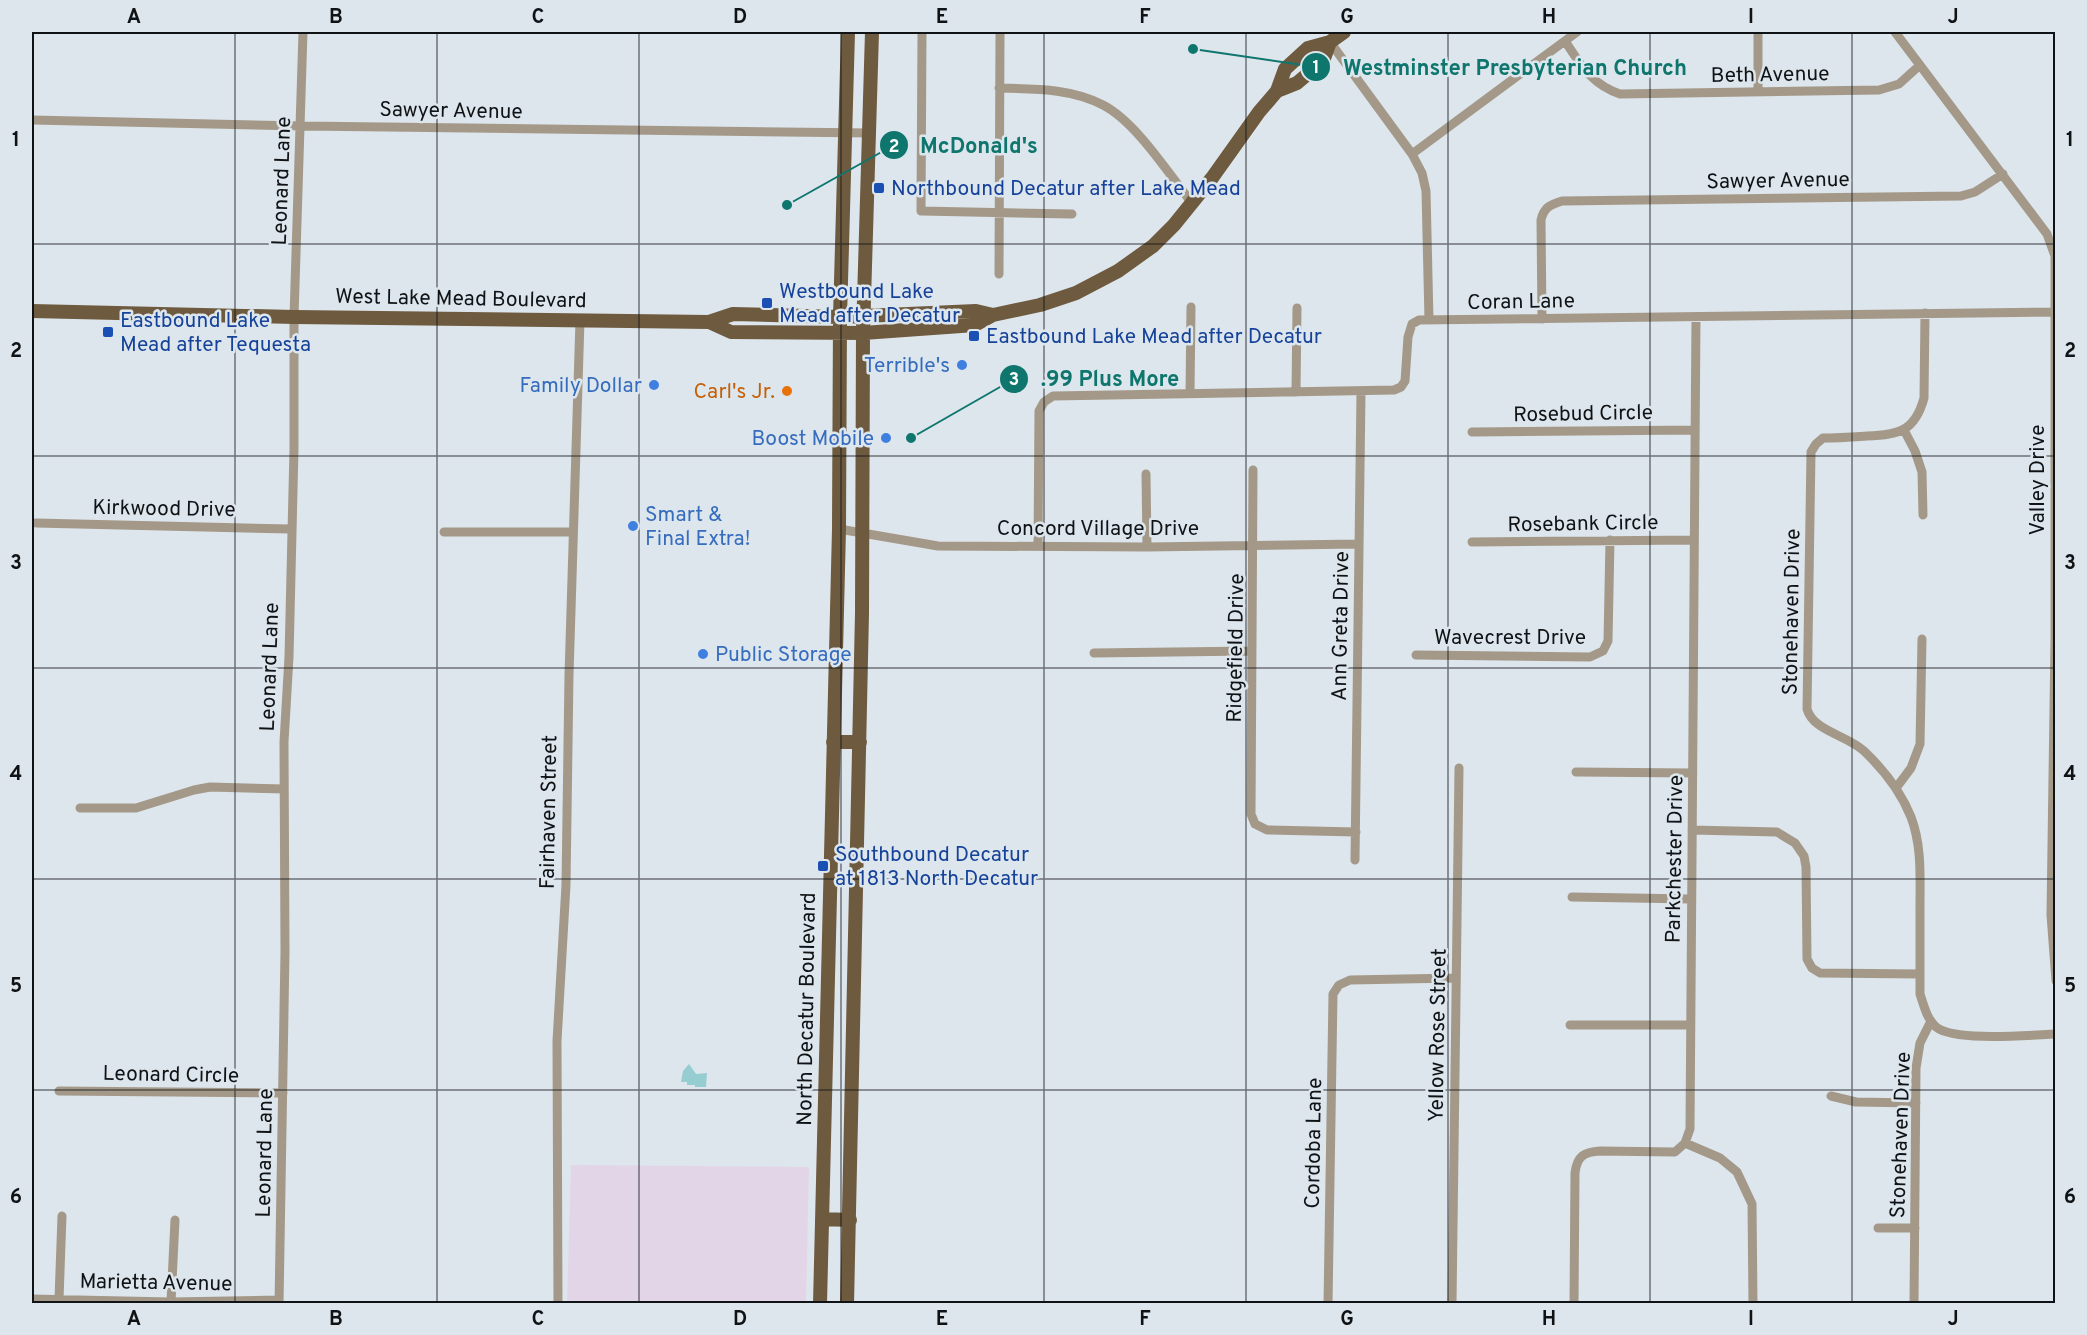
<svg xmlns="http://www.w3.org/2000/svg" width="2087" height="1335" viewBox="0 0 2087 1335" font-family="Overpass,sans-serif">
<style>
.commercial{fill:#e3d5e8}
.water{fill:#95cdd0}
.lines{fill:none;stroke-linecap:round;stroke-linejoin:round}
.minor{stroke:#a49989;stroke-width:9}
.primary{stroke:#6e5a3e;stroke-width:14}
.grid{fill:none;stroke:#101315;stroke-width:1.5;stroke-opacity:0.55}
.transit-dot{fill:#1a4fb4;stroke:#dde6ed;stroke-width:2}
.shop-dot{fill:#3f7fe0;stroke:#dde6ed;stroke-width:2}
.food-dot{fill:#e8710a;stroke:#dde6ed;stroke-width:2}
.labels{text-anchor:middle;stroke-width:5;stroke-linejoin:round;paint-order:stroke}
.street-label{font-size:21px;fill:#101315;stroke:#dde6ed}
.transit-label{font-size:21px;fill:#164399;stroke:#dde6ed;text-anchor:start}
.shop-label{font-size:21px;fill:#366cbe;stroke:#dde6ed;text-anchor:end}
.food-label{font-size:21px;fill:#c56008;stroke:#dde6ed;text-anchor:end}
.leader{fill:none;stroke:#0f766e;stroke-width:2}
.callout-dot{fill:#0f766e;stroke:#dde6ed;stroke-width:2}
.mark-label{font-size:18px;text-anchor:middle;font-weight:bold;fill:#fff}
.callout-label{font-size:22px;text-anchor:middle;font-weight:bold;fill:#0f766e;stroke:#dde6ed;stroke-width:5;stroke-linejoin:round;paint-order:stroke}
.neatline{fill:none;stroke:#101315;stroke-width:2}
.grid-label{font-size:20px;text-anchor:middle;font-weight:bold;fill:#101315}
</style>
<rect width="100%" height="100%" fill="#dde6ed"/>
<path class="commercial" d="M571,1165L809,1167L806,1303H567Z"/>
<path class="water" d="M689,1064L696,1074L707,1073L706,1087H695V1085H687V1082H681L683,1071Z"/>
<g class="lines">
<path class="minor" d="M922,32L921,211L1072,214
M1895,32L2047,234L2055,256V640L2051,915L2056,981
M1758,35V92
M1565,41C1581,65 1591,84 1620,94L1879,90L1899,84L1920,65
M1330,42L1412,154L1422,173L1426,191L1429,320
M999,88C1033,89 1071,88 1103,105C1136,122 1168,173 1192,203
M32,120L302,126L870,133
M1412,154L1577,32
M999,274L1000,32
M1925,313L1924,398C1915,431 1899,435 1867,436C1852,437 1838,438 1823,438L1816,444L1811,452L1807,709C1813,731 1847,735 1864,751C1883,769 1901,792 1911,817C1922,846 1920,877 1920,907C1920,936 1920,965 1920,994C1924,1006 1927,1019 1936,1027C1955,1042 2030,1035 2056,1034
M1542,319L1541,220C1544,207 1550,205 1562,201L1961,196L1975,192L2003,174
M1296,392L1297,308
M1190,393L1191,307
M1904,430L1915,451L1922,472L1923,515
M1472,432L1695,430
M1253,470L1251,814L1255,824L1267,830L1356,832
M1146,474L1147,547
M36,523L291,529
M839,529L938,546L1147,547L1359,544
M444,532H573
M1472,542L1694,540
M1038,546L1039,411L1044,402L1053,396L1394,390L1401,387L1405,381L1408,337L1412,324L1419,320L2056,312
M1094,653L1252,651
M1416,655L1590,657L1603,651L1608,641L1610,540
M1576,772L1692,773
M1896,788L1911,768L1920,744L1922,639
M80,808H136L194,790L210,787L284,789
M1692,830L1777,832L1795,843L1804,856L1806,867L1807,959L1812,968L1820,973L1920,974
M1355,860L1361,392
M1572,897L1691,899
M1570,1025H1690
M59,1091L283,1093
M1831,1096L1856,1102L1916,1103
M1685,1143L1720,1158L1737,1172L1752,1204L1753,1304
M1878,1228H1915
M32,1299L171,1302L279,1300
M59,1299L62,1216
M171,1302L175,1220
M279,1304L285,952L284,742L289,657L294,449V317L303,32
M558,1304L557,1041L566,885L569,675L580,320
M1328,1304L1333,994L1339,985L1350,980L1456,978
M1452,1304L1459,768
M1574,1304L1575,1173C1577,1156 1584,1152 1600,1151L1675,1152L1685,1143L1690,1129L1696,317
M1914,1304L1916,1068L1920,1043L1931,1021"/>
<path class="primary" d="M1277,91L1297,83L1323,61L1330,42
M32,311L294,317L709,322L733,314L840,317L976,311L993,315
M709,322L731,332L863,333L975,325L993,315L1040,305L1076,293L1118,271L1153,246L1174,225L1212,178L1259,112L1277,91L1285,69L1308,48L1330,42L1344,32
M833,742H860
M822,1219L850,1220
M820,1304L839,529L840,317L848,32
M847,1304L862,613L863,333L872,32"/>
</g>
<path class="grid" d="M235,32V1304M437,32V1304M639,32V1304M841,32V1304M1044,32V1304M1246,32V1304M1448,32V1304M1650,32V1304M1852,32V1304M32,244H2056M32,456H2056M32,668H2056M32,879H2056M32,1090H2056"/>
<g class="transit-dot">
<rect x="873" y="182" width="12" height="12" rx="3"/>
<rect x="761" y="297" width="12" height="12" rx="3"/>
<rect x="102" y="326" width="12" height="12" rx="3"/>
<rect x="968" y="330" width="12" height="12" rx="3"/>
<rect x="817" y="860" width="12" height="12" rx="3"/>
</g>
<g class="shop-dot">
<circle cx="962" cy="365" r="6"/>
<circle cx="654" cy="385" r="6"/>
<circle cx="886" cy="438" r="6"/>
<circle cx="633" cy="526" r="6"/>
<circle cx="703" cy="654" r="6"/>
</g>
<circle class="food-dot" cx="787" cy="391" r="6"/>
<g class="labels">
<g class="street-label">
<text transform="translate(1770 74) rotate(-1)" y="7">Beth Avenue</text>
<text transform="translate(451 110) rotate(1)" y="7">Sawyer Avenue</text>
<text transform="translate(1778 180) rotate(-1)" y="7">Sawyer Avenue</text>
<text transform="translate(281 181) rotate(-88)" y="7">Leonard Lane</text>
<text transform="translate(461 298) rotate(1)" y="7">West Lake Mead Boulevard</text>
<text transform="translate(1521 301) rotate(-1)" y="7">Coran Lane</text>
<text transform="translate(1583 413) rotate(-1)" y="7">Rosebud Circle</text>
<text transform="translate(2037 480) rotate(-90)" y="7">Valley Drive</text>
<text transform="translate(164 508) rotate(1)" y="7">Kirkwood Drive</text>
<text transform="translate(1583 523) rotate(-1)" y="7">Rosebank Circle</text>
<text x="1098" y="535">Concord Village Drive</text>
<text transform="translate(1791 612) rotate(-89)" y="7">Stonehaven Drive</text>
<text transform="translate(1340 626) rotate(-89)" y="7">Ann Greta Drive</text>
<text x="1510" y="644">Wavecrest Drive</text>
<text transform="translate(1235 648) rotate(-89)" y="7">Ridgefield Drive</text>
<text transform="translate(269 667) rotate(-88)" y="7">Leonard Lane</text>
<text transform="translate(548 812) rotate(-89)" y="7">Fairhaven Street</text>
<text transform="translate(1674 859) rotate(-89)" y="7">Parkchester Drive</text>
<text transform="translate(806 1009) rotate(-89)" y="7">North Decatur Boulevard</text>
<text transform="translate(1437 1035) rotate(-89)" y="7">Yellow Rose Street</text>
<text transform="translate(171 1074) rotate(1)" y="7">Leonard Circle</text>
<text transform="translate(1900 1135) rotate(-88)" y="7">Stonehaven Drive</text>
<text transform="translate(1313 1143) rotate(-89)" y="7">Cordoba Lane</text>
<text transform="translate(264 1153) rotate(-89)" y="7">Leonard Lane</text>
<text transform="translate(156 1282) rotate(1)" y="7">Marietta Avenue</text>
</g>
<g class="transit-label">
<text x="891" y="195">Northbound Decatur after Lake Mead</text>
<text x="779" y="298">Westbound Lake<tspan x="779" dy="24">Mead after Decatur</tspan></text>
<text x="120" y="327">Eastbound Lake<tspan x="120" dy="24">Mead after Tequesta</tspan></text>
<text x="986" y="343">Eastbound Lake Mead after Decatur</text>
<text x="835" y="861">Southbound Decatur<tspan x="835" dy="24">at 1813 North Decatur</tspan></text>
</g>
<g class="shop-label">
<text x="950" y="372">Terrible's</text>
<text x="642" y="392">Family Dollar</text>
<text x="874" y="445">Boost Mobile</text>
<text x="645" y="521" text-anchor="start">Smart &amp;<tspan x="645" dy="24">Final Extra!</tspan></text>
<text x="715" y="661" text-anchor="start">Public Storage</text>
</g>
<g class="food-label">
<text x="775" y="398">Carl's Jr.</text>
</g>
</g>
<path class="leader" d="M1193 49L1316 67M787 205L894 145M911 438L1014 379"/>
<g class="callout-dot">
<circle cx="1193" cy="49" r="6"/>
<circle cx="787" cy="205" r="6"/>
<circle cx="911" cy="438" r="6"/>
<circle cx="1316" cy="67" r="15"/>
<circle cx="894" cy="145" r="15"/>
<circle cx="1014" cy="379" r="15"/>
</g>
<g class="mark-label">
<text x="1316" y="73">1</text>
<text x="894" y="152">2</text>
<text x="1014" y="385">3</text>
</g>
<g class="callout-label">
<text x="1515" y="75">Westminster Presbyterian Church</text>
<text x="979" y="153">McDonald's</text>
<text x="1110" y="386">.99 Plus More</text>
</g>
<rect width="2087" height="1335" fill="none" stroke="#dde6ed" stroke-width="66"/>
<rect x="33" y="33" width="2021" height="1269" class="neatline"/>
<g class="grid-label">
<text x="134" y="23">A</text>
<text x="336" y="23">B</text>
<text x="538" y="23">C</text>
<text x="740" y="23">D</text>
<text x="942" y="23">E</text>
<text x="1145" y="23">F</text>
<text x="1347" y="23">G</text>
<text x="1549" y="23">H</text>
<text x="1751" y="23">I</text>
<text x="1953" y="23">J</text>
<text x="16" y="146">1</text>
<text x="2070" y="146">1</text>
<text x="16" y="357">2</text>
<text x="2070" y="357">2</text>
<text x="16" y="569">3</text>
<text x="2070" y="569">3</text>
<text x="16" y="780">4</text>
<text x="2070" y="780">4</text>
<text x="16" y="992">5</text>
<text x="2070" y="992">5</text>
<text x="16" y="1203">6</text>
<text x="2070" y="1203">6</text>
<text x="134" y="1325">A</text>
<text x="336" y="1325">B</text>
<text x="538" y="1325">C</text>
<text x="740" y="1325">D</text>
<text x="942" y="1325">E</text>
<text x="1145" y="1325">F</text>
<text x="1347" y="1325">G</text>
<text x="1549" y="1325">H</text>
<text x="1751" y="1325">I</text>
<text x="1953" y="1325">J</text>
</g>
</svg>
